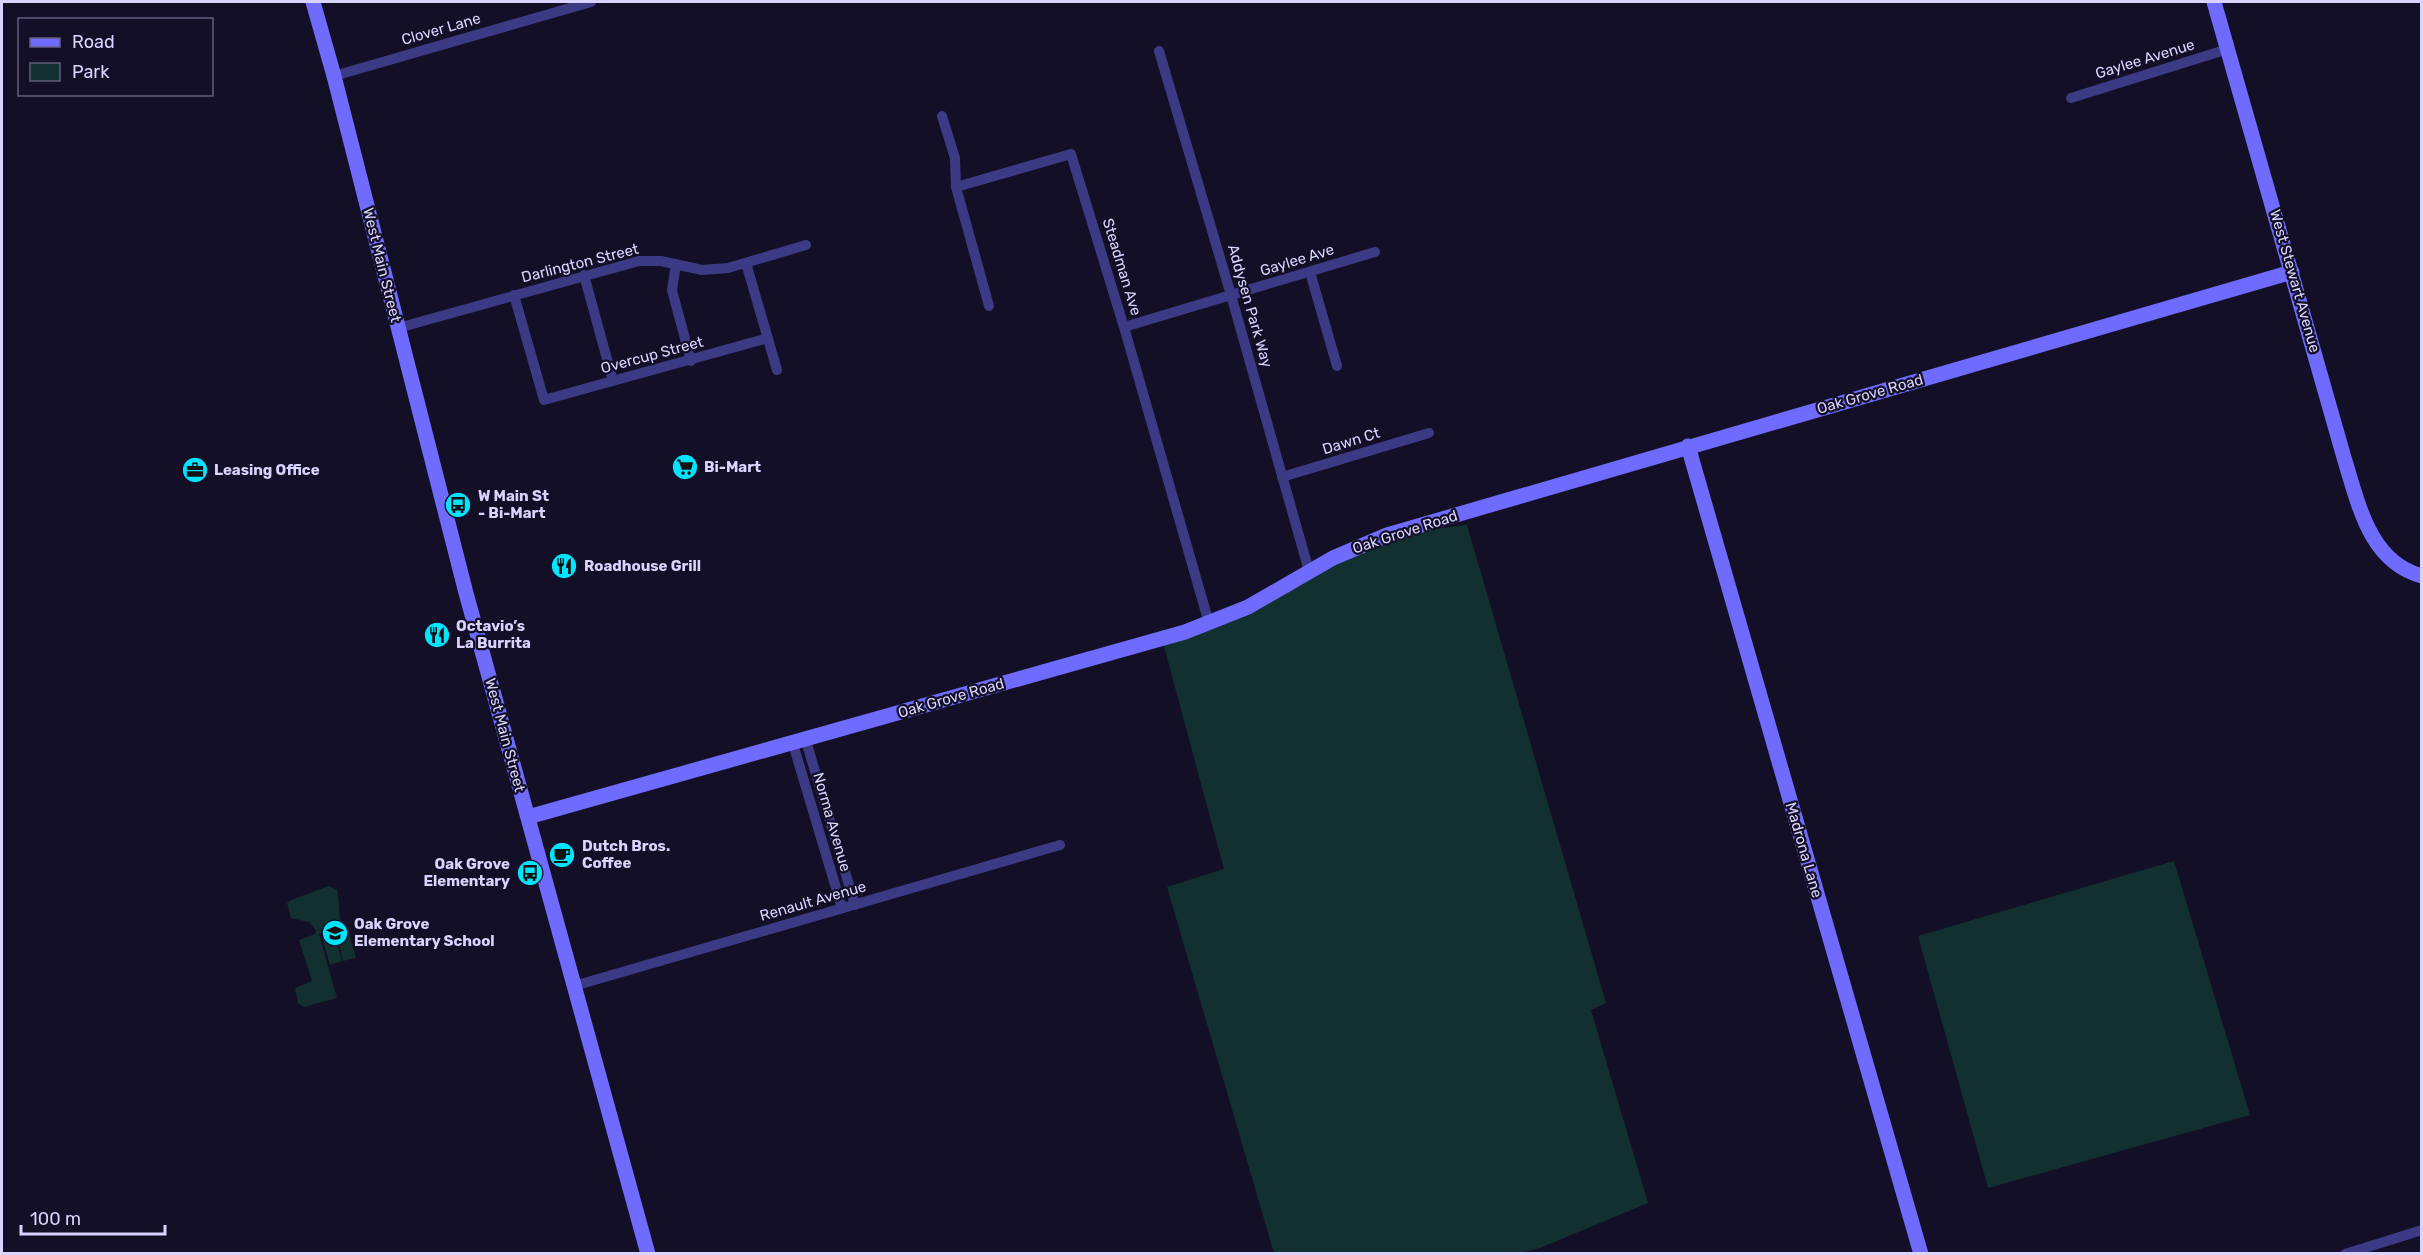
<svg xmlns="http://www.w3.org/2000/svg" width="2423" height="1255" viewBox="0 0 2423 1255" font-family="Rubik,sans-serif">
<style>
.green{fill:#12302f}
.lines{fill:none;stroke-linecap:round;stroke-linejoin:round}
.street{stroke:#3d3a85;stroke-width:10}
.secondary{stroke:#6f6bff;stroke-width:15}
.labels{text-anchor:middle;stroke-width:4.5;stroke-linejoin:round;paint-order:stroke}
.street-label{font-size:15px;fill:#d9d4ff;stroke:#130f26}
.poi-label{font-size:15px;font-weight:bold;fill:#d9d4ff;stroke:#130f26;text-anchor:start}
</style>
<rect width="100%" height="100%" fill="#130f26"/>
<path class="green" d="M1467,525L1606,1003L1591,1010L1648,1203L1540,1248L1521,1253H1274L1167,887L1224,869L1162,639L1387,535Z
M2174,861L2250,1115L1988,1188L1918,936Z
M329,886L337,890C340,903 338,914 342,927L319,934L337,998L304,1007L298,1003L295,988L312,981L299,940L315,934L316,931L309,922L291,918L287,903L291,900Z
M348,930L356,958L343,961L336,933Z
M334,933L342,961L330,965L322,937Z"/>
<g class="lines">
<path class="street" d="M1159,51L1231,295L1309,571
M334,76L591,2
M2071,98L2228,49
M942,116L955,158L956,187
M746,263L777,370
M676,264L672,290L691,361
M1310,272L1337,366
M584,275L613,381
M514,295L544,400L768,338
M989,306L956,187L1071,154L1124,327L1209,623
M1124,327L1375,252
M398,328L639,261H661L702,270L728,268L806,245
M1282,477L1429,433
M806,741L855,905
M793,744L842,908
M574,986L1060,845
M2345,1254L2422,1230"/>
<path class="secondary" d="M313,2L334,76L466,593L648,1254
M2214,2L2345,461C2359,506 2370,562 2422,576
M1688,446L1921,1254
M528,817L1185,632L1248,607L1333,558L1387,535L2292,272"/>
</g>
<defs>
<g id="supermarket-disc" transform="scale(1.35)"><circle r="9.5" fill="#00e5ff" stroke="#130f26"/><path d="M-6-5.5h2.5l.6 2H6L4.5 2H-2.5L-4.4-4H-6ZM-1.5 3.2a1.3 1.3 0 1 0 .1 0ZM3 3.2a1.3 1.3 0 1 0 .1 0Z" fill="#111"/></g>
<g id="office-disc" transform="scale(1.35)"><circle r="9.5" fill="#00e5ff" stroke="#130f26"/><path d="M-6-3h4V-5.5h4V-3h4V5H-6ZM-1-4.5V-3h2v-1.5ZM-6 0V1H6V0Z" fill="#111"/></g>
<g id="bus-disc" transform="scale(1.35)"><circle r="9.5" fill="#00e5ff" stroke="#130f26"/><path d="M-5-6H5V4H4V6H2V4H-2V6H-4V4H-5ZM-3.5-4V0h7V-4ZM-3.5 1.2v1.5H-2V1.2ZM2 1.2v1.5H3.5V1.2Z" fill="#111"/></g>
<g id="restaurant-disc" transform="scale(1.35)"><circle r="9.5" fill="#00e5ff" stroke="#130f26"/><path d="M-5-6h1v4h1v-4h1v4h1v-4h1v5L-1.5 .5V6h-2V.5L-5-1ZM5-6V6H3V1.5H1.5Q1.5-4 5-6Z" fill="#111"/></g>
<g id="cafe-disc" transform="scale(1.35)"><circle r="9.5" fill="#00e5ff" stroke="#130f26"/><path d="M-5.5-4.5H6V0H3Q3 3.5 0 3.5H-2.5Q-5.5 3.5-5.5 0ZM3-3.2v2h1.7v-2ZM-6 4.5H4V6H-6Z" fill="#111"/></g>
<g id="school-disc" transform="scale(1.35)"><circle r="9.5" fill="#00e5ff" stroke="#130f26"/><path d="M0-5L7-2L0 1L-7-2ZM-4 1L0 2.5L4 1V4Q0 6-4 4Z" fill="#111"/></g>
</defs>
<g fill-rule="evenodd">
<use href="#supermarket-disc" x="685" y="467"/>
<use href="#office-disc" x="195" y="470"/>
<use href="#bus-disc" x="458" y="505"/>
<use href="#restaurant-disc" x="564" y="566"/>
<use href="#restaurant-disc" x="437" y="635"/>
<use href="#cafe-disc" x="562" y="855"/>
<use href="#bus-disc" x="530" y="873"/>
<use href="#school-disc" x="335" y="933"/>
</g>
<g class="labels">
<g class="street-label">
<text transform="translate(441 29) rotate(-16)" y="5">Clover Lane</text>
<text transform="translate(2145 59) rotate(-17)" y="5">Gaylee Avenue</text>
<text transform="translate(1297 260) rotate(-17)" y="5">Gaylee Ave</text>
<text transform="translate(580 263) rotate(-14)" y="5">Darlington Street</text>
<text transform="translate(382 265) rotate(76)" y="5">West Main Street</text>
<text transform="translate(1122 267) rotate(73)" y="5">Steadman Ave</text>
<text transform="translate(2295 281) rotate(74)" y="5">West Stewart Avenue</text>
<text transform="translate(1250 306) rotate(74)" y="5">Addysen Park Way</text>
<text transform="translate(652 355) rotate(-15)" y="5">Overcup Street</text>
<text transform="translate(1870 394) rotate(-16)" y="5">Oak Grove Road</text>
<text transform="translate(1351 441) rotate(-17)" y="5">Dawn Ct</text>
<text transform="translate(1405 532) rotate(-18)" y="5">Oak Grove Road</text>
<text transform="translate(951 698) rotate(-16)" y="5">Oak Grove Road</text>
<text transform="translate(505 735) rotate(75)" y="5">West Main Street</text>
<text transform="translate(832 822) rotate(74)" y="5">Norma Avenue</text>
<text transform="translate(1804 850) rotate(74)" y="5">Madrona Lane</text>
<text transform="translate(813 901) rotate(-16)" y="5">Renault Avenue</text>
</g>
<g class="poi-label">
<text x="704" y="472">Bi-Mart</text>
<text x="214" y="475">Leasing Office</text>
<text x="478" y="501">W Main St<tspan x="478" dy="17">- Bi-Mart</tspan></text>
<text x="584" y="571">Roadhouse Grill</text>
<text x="456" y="631">Octavio’s<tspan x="456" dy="17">La Burrita</tspan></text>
<text x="582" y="851">Dutch Bros.<tspan x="582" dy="17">Coffee</tspan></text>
<text x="510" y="869" text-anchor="end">Oak Grove<tspan x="510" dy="17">Elementary</tspan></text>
<text x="354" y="929">Oak Grove<tspan x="354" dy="17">Elementary School</tspan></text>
</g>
</g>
<rect width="2423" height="1255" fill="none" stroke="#d9d4ff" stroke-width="6"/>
<rect x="18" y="18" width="195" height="78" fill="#130f26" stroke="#625e7d" stroke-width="1.5"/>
<rect x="30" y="38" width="30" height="9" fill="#6f6bff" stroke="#625e7d" stroke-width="1.5"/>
<text x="72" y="48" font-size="18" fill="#d9d4ff">Road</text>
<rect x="30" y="63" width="30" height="18" fill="#12302f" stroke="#625e7d" stroke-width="1.5"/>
<text x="72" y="78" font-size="18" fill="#d9d4ff">Park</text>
<path d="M21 1225v9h144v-9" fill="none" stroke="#d9d4ff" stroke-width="3"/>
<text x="30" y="1225" font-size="18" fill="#d9d4ff" stroke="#130f26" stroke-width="4.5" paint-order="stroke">100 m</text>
</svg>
